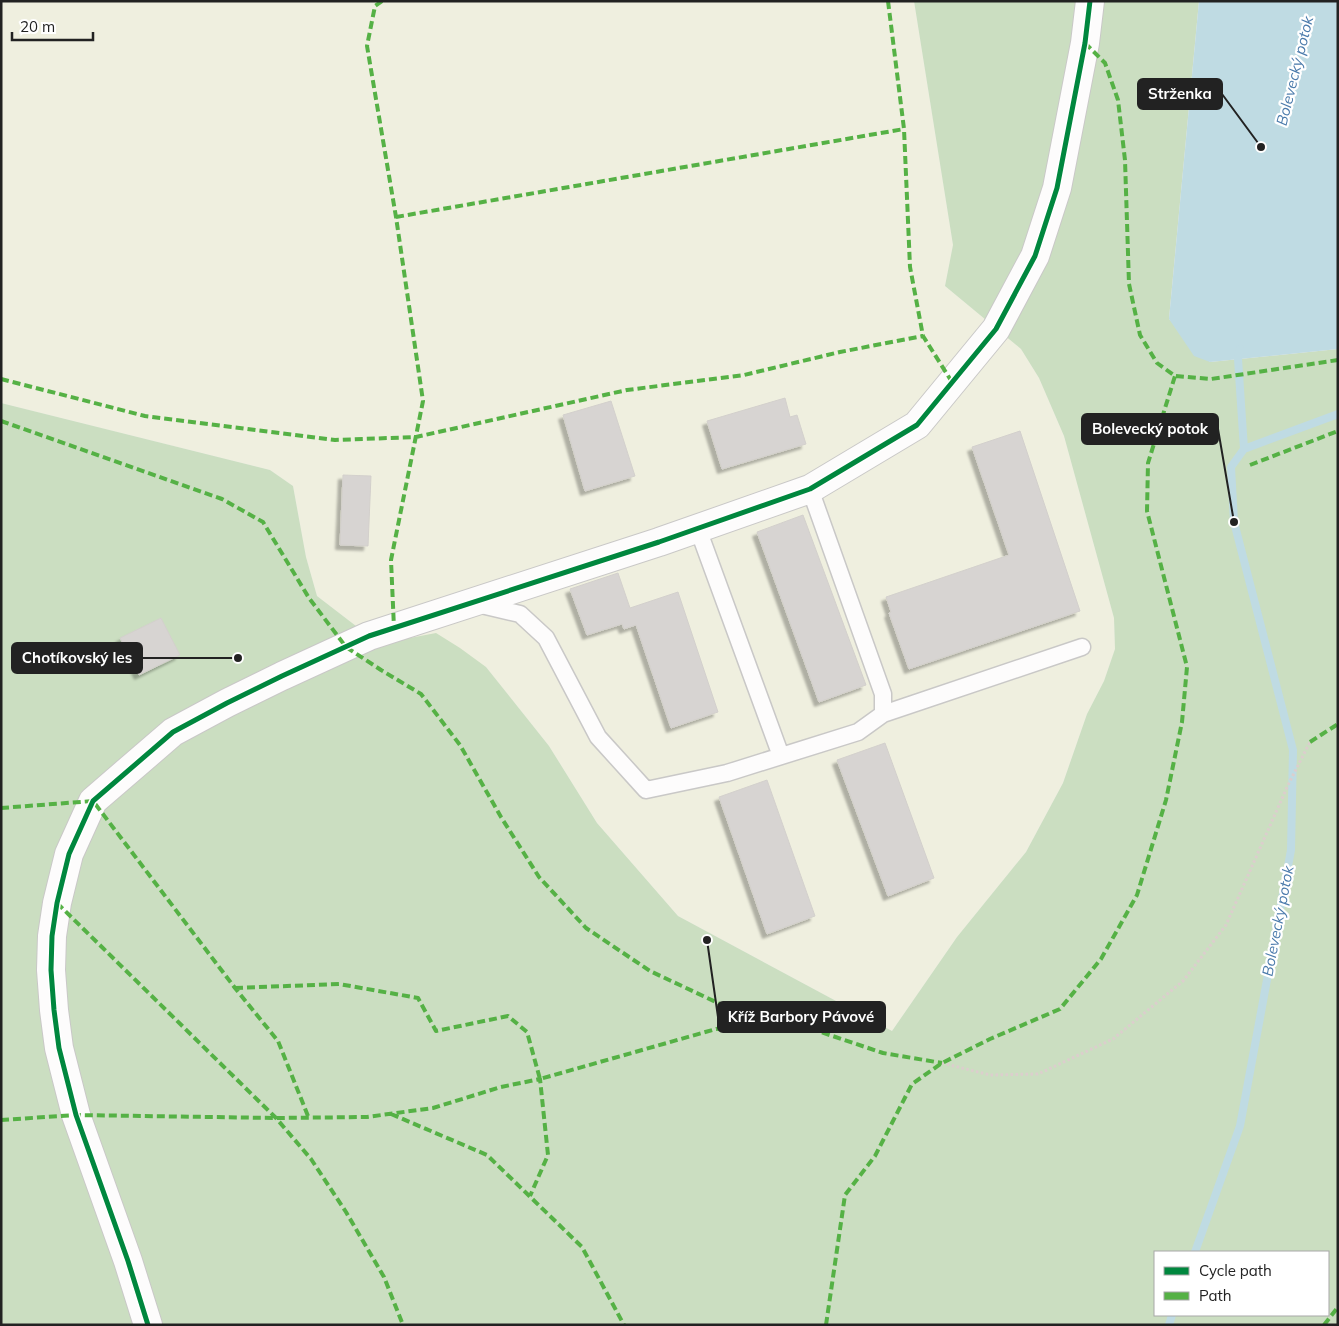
<svg xmlns="http://www.w3.org/2000/svg" width="1339" height="1326" viewBox="0 0 1339 1326" font-family="Mulish,sans-serif">
<style>
.farmland{fill:#efefdf}
.forest{fill:#cbdec1;fill-rule:evenodd}
.water{fill:#bfdbe3}
.lines{fill:none;stroke-linecap:round;stroke-linejoin:round}
.stream{stroke:#bfdbe3;stroke-width:8}
.building{fill:#d7d4d2;stroke:#d3d0cc;filter:url(#shadow)}
.lane-casing{stroke:#c9c8c7;stroke-width:19}
.street-casing{stroke:#c9c8c7;stroke-width:30}
.path{stroke:#dccecd;stroke-width:3;stroke-dasharray:2.5 2.5;stroke-linecap:butt}
.lane{stroke:#fdfcfc;stroke-width:16}
.street{stroke:#fdfcfc;stroke-width:28}
.quiet{stroke:#55b145;stroke-width:4;stroke-dasharray:8 4;stroke-linecap:butt}
.cycleway-casing{stroke:#fff;stroke-width:8}
.cycleway{stroke:#00873e;stroke-width:5}
.labels{text-anchor:middle;stroke-width:4.5;stroke-linejoin:round;paint-order:stroke}
.water-label{font-size:15px;font-style:italic;fill:#4a7aab;stroke:#fff}
.leader{fill:none;stroke:#222;stroke-width:2}
.callout-dot{fill:#222;stroke:#fff;stroke-width:2}
.callout{fill:#222;stroke:#222;stroke-width:2}
.callout-label{font-size:15px;text-anchor:middle;font-weight:bold;fill:#fff}
</style>
<defs>
<filter id="shadow"><feDropShadow dx="-4.5" dy="4.5" stdDeviation="1" flood-color="#0004"/></filter>
</defs>
<rect width="100%" height="100%" fill="#f0eeeb"/>
<path class="farmland" d="M1,1H914L953,245L945,286L1021,349L1039,378L1064,436L1114,618L1115,649L1104,681L1087,714L1063,783L1026,852L957,937L892,1031L678,916L597,823L549,746L486,667L369,636L317,596L306,557L293,486L270,470L1,403Z"/>
<path class="forest" d="M914,1H1199L1169,319L1210,362L1338,349V1325H1V403L270,470L293,486L306,557L317,596L369,636L389,642L436,633L460,648L486,667L549,746L597,823L678,916L892,1031L957,937L1026,852L1063,783L1087,714L1104,681L1115,649L1114,618L1064,436L1039,378L1021,349L945,286L953,245ZM1155,1252H1328V1315H1155Z"/>
<path class="water" d="M1199,1H1338V349L1210,362L1194,356L1169,319Z"/>
<g class="lines">
<path class="stream" d="M1244,449L1338,414
M1195,1252L1240,1126L1291,850L1293,750L1234,522L1231,467L1244,449L1238,359L1240,349
M1169,1325L1172,1315"/>
</g>
<path class="building" d="M785,398L790,417L797,415L806,444L722,469L707,421Z
M611,401L635,476L585,491L563,415Z
M1020,431L1080,611L909,669L889,613L891,612L886,597L1009,555L972,447Z
M343,475L371,476L368,546L340,545Z
M803,515L866,685L819,702L757,532Z
M618,573L630,608L678,592L718,712L671,728L636,625L624,629L622,624L587,635L570,589Z
M161,618L180,655L139,675L120,638Z
M885,743L934,878L888,896L837,760Z
M767,780L815,916L767,934L719,797Z"/>
<g class="lines">
<g class="lane-casing">
<path id="lane" d="M698,529L781,756
M477,604L520,614L546,638L598,737L646,790L727,773L858,732L883,714V694L810,489
M883,714L1082,647"/>
</g>
<g class="street-casing">
<path id="street" d="M148,1325L128,1261L76,1115L59,1048L54,1010L51,970L52,936L57,903L69,854L93,801L173,732L227,703L282,676L369,636L659,542L810,489L917,425L996,329L1035,256L1057,188L1085,43L1090,1"/>
</g>
<path class="path" d="M942,1063L990,1075L1038,1074L1113,1039L1183,981L1226,925L1288,785L1310,742"/>
<use href="#lane" class="lane"/>
<use href="#street" class="street"/>
<path class="quiet" d="M382,1L375,6L367,46L396,217L423,401L391,560L394,628
M888,1L904,129L910,267L923,336L952,382
M1085,43L1105,63L1118,100L1125,160L1129,284L1140,335L1157,363L1175,376L1211,379L1338,360
M396,217L904,129
M1,379L145,416L335,440L416,437L627,390L744,375L840,352L923,336
M1,421L222,499L263,522L309,598L346,647L381,670L421,694L460,745L501,817L539,877L586,928L650,971L720,1004L794,1023L883,1053L942,1063
M1250,465L1338,431
M1310,742L1338,724
M1,808L93,801L235,988L278,1041L308,1116
M57,903L276,1118L311,1159L346,1212L384,1277L403,1325
M235,988L339,984L418,998L436,1031L508,1016L527,1032L540,1079L716,1029L787,1024
M391,1114L487,1155L582,1247L624,1325
M1,1120L76,1115L276,1118L367,1117L433,1108L501,1087L540,1079L548,1155L530,1196
M826,1325L845,1195L875,1156L912,1084L942,1063L990,1039L1060,1009L1101,959L1137,895L1166,800L1182,722L1187,667L1147,511L1148,463L1175,376
M1324,1325L1338,1307"/>
<g class="cycleway-casing">
<path id="cycleway" d="M148,1325L128,1261L76,1115L59,1048L54,1010L51,970L52,936L57,903L69,854L93,801L173,732L227,703L282,676L369,636L659,542L810,489L917,425L996,329L1035,256L1057,188L1085,43L1090,1"/>
</g>
<use href="#cycleway" class="cycleway"/>
</g>
<g class="labels">
<g class="water-label">
<text transform="translate(1295 71) rotate(-76)" y="5">Bolevecký potok</text>
<text transform="translate(1278 921) rotate(-79)" y="5">Bolevecký potok</text>
</g>
</g>
<path class="leader" d="M1261 147L1222 94M1234 522L1218 429M238 658L142 658M707 940L718 1017"/>
<g class="callout-dot">
<circle cx="1261" cy="147" r="5"/>
<circle cx="1234" cy="522" r="5"/>
<circle cx="238" cy="658" r="5"/>
<circle cx="707" cy="940" r="5"/>
</g>
<g class="callout">
<rect x="1138" y="79" width="84" height="30" rx="5"/>
<rect x="1082" y="414" width="136" height="30" rx="5"/>
<rect x="12" y="643" width="130" height="30" rx="5"/>
<rect x="718" y="1002" width="167" height="30" rx="5"/>
</g>
<g class="callout-label">
<text x="1180" y="99">Strženka</text>
<text x="1150" y="434">Bolevecký potok</text>
<text x="77" y="663">Chotíkovský les</text>
<text x="801" y="1022">Kříž Barbory Pávové</text>
</g>
<rect width="1339" height="1326" fill="none" stroke="#222222" stroke-width="5"/>
<rect x="1154" y="1251" width="175" height="65" fill="#ffffff" stroke="#a7a7a7"/>
<rect x="1164" y="1267" width="25" height="8" fill="#00873e" stroke="#a7a7a7"/>
<text x="1199" y="1276" font-size="15" fill="#222222">Cycle path</text>
<rect x="1164" y="1292" width="25" height="8" fill="#55b145" stroke="#a7a7a7"/>
<text x="1199" y="1301" font-size="15" fill="#222222">Path</text>
<path d="M12 32v8h81v-8" fill="none" stroke="#222222" stroke-width="2.5"/>
<text x="20" y="32" font-size="15" fill="#222222" stroke="#ffffff" stroke-width="4" paint-order="stroke">20 m</text>
</svg>
